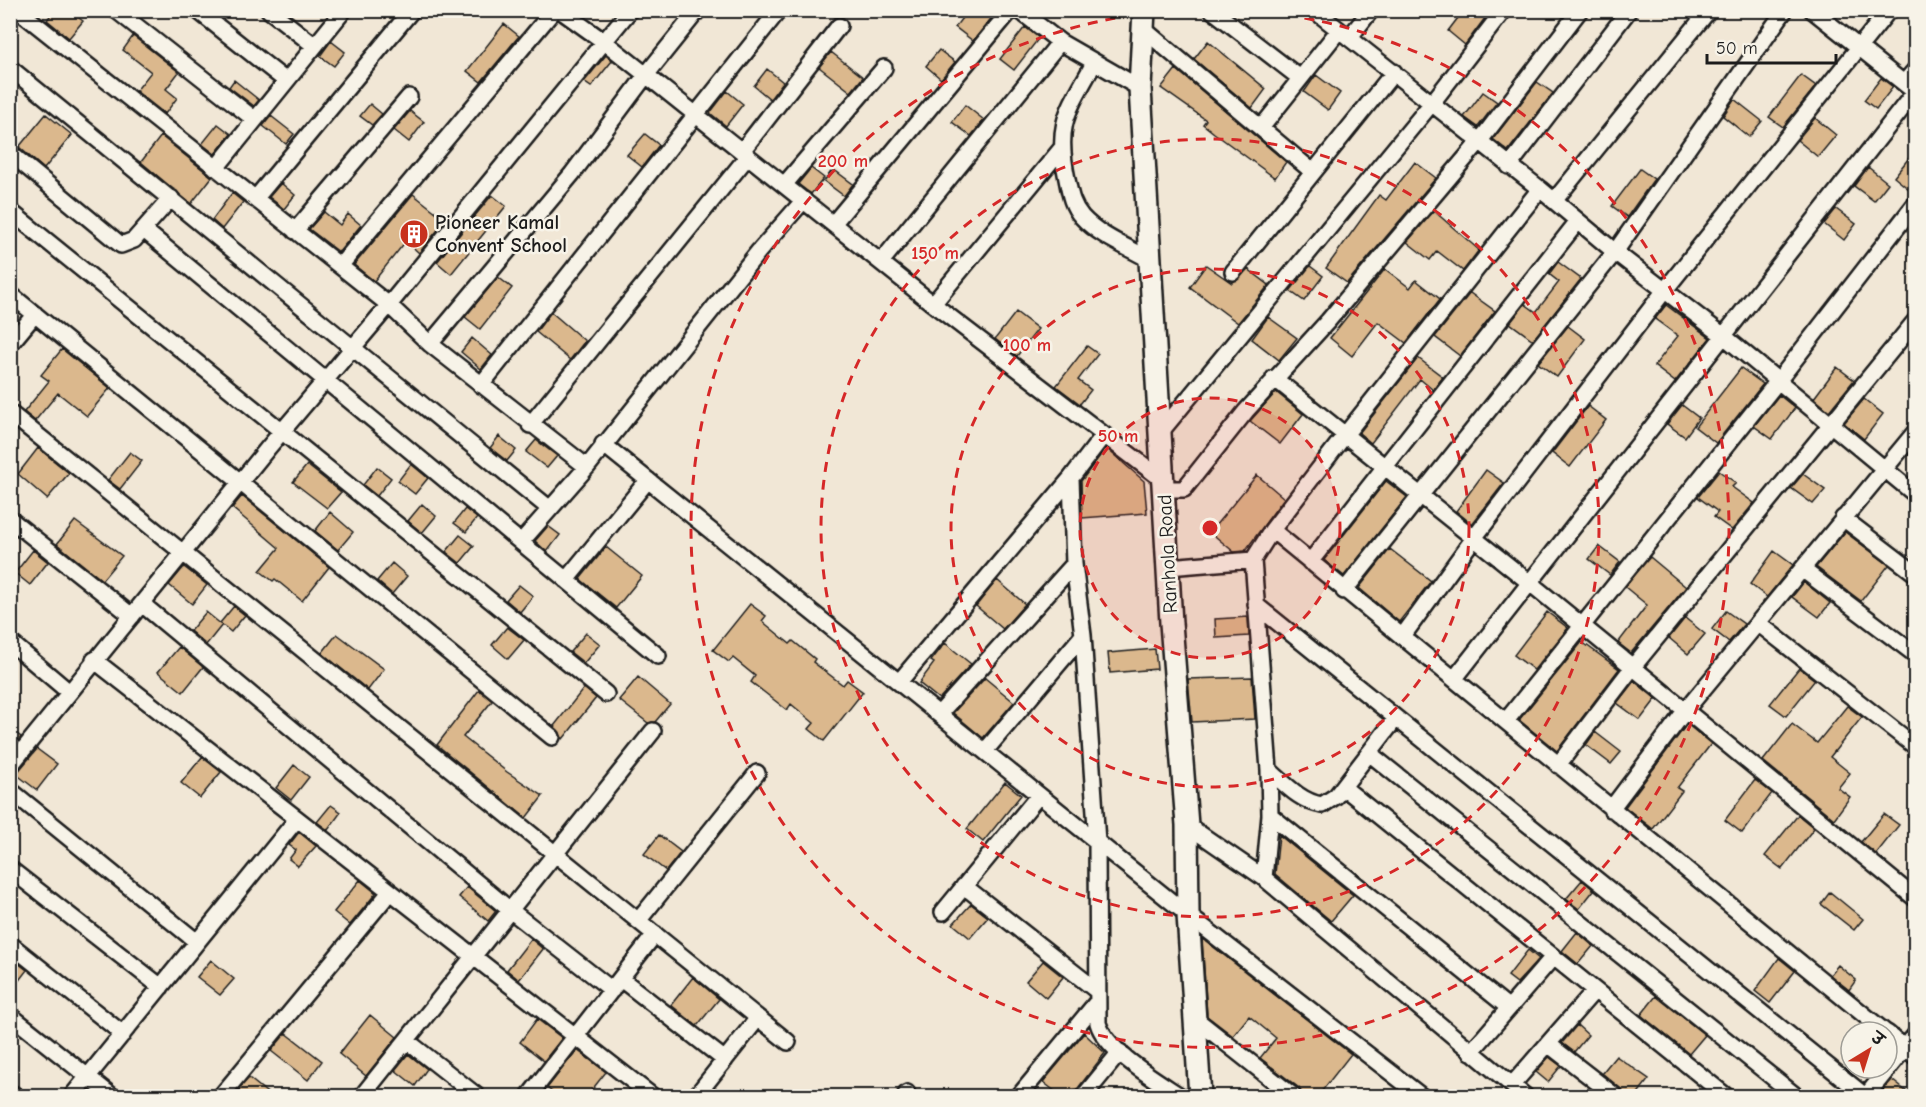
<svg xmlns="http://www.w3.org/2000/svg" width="1926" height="1107" viewBox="0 0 1926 1107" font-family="'Comic Neue','Playpen Sans Deva',sans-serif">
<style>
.building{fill:#dbb88d;stroke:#1c1c1c;stroke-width:1.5}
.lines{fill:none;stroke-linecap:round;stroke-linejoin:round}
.street-casing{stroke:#1c1c1c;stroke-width:20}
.secondary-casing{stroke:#1c1c1c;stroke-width:26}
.street{stroke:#f7f3e8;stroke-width:15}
.secondary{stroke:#f7f3e8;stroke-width:21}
.ring{fill:none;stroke:#d62828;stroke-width:3;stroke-dasharray:10 8}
.labels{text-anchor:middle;stroke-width:5;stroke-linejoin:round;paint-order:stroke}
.poi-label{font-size:20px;font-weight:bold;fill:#1c1c1c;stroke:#f7f3e8;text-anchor:start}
.street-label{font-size:20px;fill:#1c1c1c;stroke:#f7f3e8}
.centre{fill:#d62828;stroke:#f7f3e8;stroke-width:3}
.ring-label{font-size:18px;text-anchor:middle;font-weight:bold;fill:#d62828;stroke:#f7f3e8;stroke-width:5;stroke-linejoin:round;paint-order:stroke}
</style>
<rect width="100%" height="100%" fill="#f1e7d6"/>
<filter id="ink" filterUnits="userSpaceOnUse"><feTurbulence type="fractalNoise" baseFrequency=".0167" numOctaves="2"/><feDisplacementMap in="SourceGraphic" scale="12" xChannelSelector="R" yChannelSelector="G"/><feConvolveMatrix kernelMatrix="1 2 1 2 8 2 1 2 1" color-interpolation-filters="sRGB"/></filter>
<g filter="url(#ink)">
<path class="building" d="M54,10H69L83,21L69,38L47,20Z
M968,10H998L973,41L955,27Z
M1464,10H1491L1465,45L1448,31Z
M504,24L519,36L481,82L467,71Z
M1025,27L1039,38L1014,70L1000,59Z
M133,36L179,72L166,89L177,98L165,114L136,91L151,72L123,50Z
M331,41L345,52L334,66L320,56Z
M1208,41L1266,89L1252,108L1194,59Z
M939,50L955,62L941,79L926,66Z
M831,52L863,77L851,92L819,67Z
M606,55L612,61L591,87L584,82Z
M767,69L783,82L770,99L754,86Z
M1176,69L1286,162L1275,178L1214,133L1203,124L1206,120L1161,88Z
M1316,75L1340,93L1328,110L1304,92Z
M1801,75L1816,86L1783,127L1769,117Z
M1881,78L1893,87L1876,109L1864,100Z
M234,80L259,100L254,106L229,87Z
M1537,82L1553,93L1508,151L1493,139Z
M727,91L743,104L726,126L710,113Z
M1483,92L1497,102L1478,127L1464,117Z
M1734,99L1762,121L1749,137L1723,116Z
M370,104L382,114L372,125L360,116Z
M965,105L984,120L971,136L952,122Z
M410,111L424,122L409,142L394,130Z
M46,114L72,135L44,169L19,147Z
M271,116L294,134L286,144L263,126Z
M1815,118L1836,135L1818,157L1797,140Z
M218,124L231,134L215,154L202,144Z
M645,134L659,145L642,167L627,155Z
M161,136L212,177L191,204L141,162Z
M1916,149V194H1915L1894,177Z
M1415,162L1436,178L1347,283L1326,268L1379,195L1386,200Z
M1868,167L1888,183L1874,201L1854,186Z
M811,168L824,178L811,194L798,184Z
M833,169L853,184L844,196L824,181Z
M1640,169L1654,179L1627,217L1612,206Z
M281,183L295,195L284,209L269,197Z
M232,193L243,202L222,229L212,220Z
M413,194L446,220L419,253L406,241L374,281L354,265Z
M492,195L506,206L451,274L437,262Z
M1836,209L1856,224L1844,240L1824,224Z
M1434,211L1479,250L1463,271L1437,251L1430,260L1407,242Z
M324,212L340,225L348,214L361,225L339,252L309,229Z
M1558,262L1581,279L1533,340L1510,323L1525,304L1536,312L1559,282L1549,274Z
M1206,265L1232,283L1248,269L1269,285L1238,323L1190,287Z
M1310,266L1323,276L1304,301L1290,291Z
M1385,269L1410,288L1416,280L1440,299L1406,343L1378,322L1352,356L1330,338Z
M498,277L512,288L480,329L465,317Z
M1470,293L1495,311L1460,356L1435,337Z
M1666,305L1710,338L1675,382L1654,366L1678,336L1655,319Z
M551,312L585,341L570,360L536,332Z
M1016,312L1038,329L1017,356L995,339Z
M1268,317L1297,338L1279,360L1252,339Z
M1568,326L1585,339L1557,377L1538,363Z
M472,338L492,355L481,369L461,352Z
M1087,346L1098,354L1078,380L1091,390L1080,404L1056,386Z
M62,349L110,388L87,416L58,393L35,421L24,412L49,381L41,375Z
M1418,358L1443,377L1433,390L1420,379L1371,443L1359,433Z
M1837,367L1854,380L1829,411L1814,398Z
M1741,368L1763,384L1716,443L1695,427Z
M1276,392L1303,414L1280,444L1250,421Z
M1779,395L1795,408L1772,439L1754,426Z
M1864,399L1883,414L1864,439L1844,423Z
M1682,405L1699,418L1685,437L1667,424Z
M1588,406L1606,420L1570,467L1552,453Z
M499,436L516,450L507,461L490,448Z
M536,440L557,456L547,468L526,452Z
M38,448L69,473L47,499L18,474Z
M1106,448L1144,481L1147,513L1082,518L1081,481Z
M130,452L142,461L120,489L108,480Z
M411,464L428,478L415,494L398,481Z
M307,465L341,492L327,508L293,482Z
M377,467L391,478L377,496L363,485Z
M1486,470L1504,483L1472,524L1456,511Z
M1719,471L1736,483L1732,487L1754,503L1732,530L1714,517L1718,512L1698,497Z
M1803,474L1825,490L1813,504L1791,488Z
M1257,475L1284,498L1245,551L1234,552L1210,532Z
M1386,481L1407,497L1344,576L1324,560Z
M242,496L329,567L302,601L275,579L273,581L260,571L279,548L232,508Z
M422,504L436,516L422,533L408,521Z
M465,509L477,518L466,532L454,523Z
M330,512L353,532L338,550L315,531Z
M75,521L122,556L102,580L57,544Z
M548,526L560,535L547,552L535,541Z
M1845,532L1889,565L1861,601L1816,567Z
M460,535L474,546L460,563L446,552Z
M1599,546L1620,562L1610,575L1589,559Z
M606,547L642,576L616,608L580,579Z
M1390,549L1431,581L1399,622L1359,588Z
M33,550L48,562L30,585L15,573Z
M1774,551L1793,565L1767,597L1750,584Z
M1650,557L1686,587L1631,653L1618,643L1647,605L1625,587Z
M392,563L407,576L392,594L377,581Z
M184,567L207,585L192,604L169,585Z
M997,580L1025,604L1003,629L976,606Z
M1804,582L1830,603L1819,617L1792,597Z
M519,585L533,596L520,612L506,600Z
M750,604L766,616L762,621L790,644L793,641L815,659L813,662L843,685L847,680L863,692L824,741L809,729L814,723L791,704L787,710L751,682L755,676L733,658L729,662L713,650Z
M234,606L245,615L231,632L220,623Z
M1726,611L1744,624L1729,642L1712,629Z
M206,612L222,625L206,645L190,631Z
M1547,612L1568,628L1534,670L1514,655Z
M1248,617L1249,636L1216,638L1215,619Z
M1685,618L1705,634L1688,654L1669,638Z
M507,627L524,640L508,659L492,645Z
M586,633L600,644L584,663L570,652Z
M337,634L384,669L368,690L322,653Z
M1582,642L1619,669L1557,751L1519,720Z
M945,643L971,664L939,699L919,683L934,663L931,661Z
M179,647L203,667L183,692L158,672Z
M1155,649L1157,669L1110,673L1108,653Z
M1799,668L1815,680L1786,716L1770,704Z
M638,677L670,704L655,722L648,723L619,700Z
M1252,677L1255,719L1192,722L1188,679Z
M985,678L1014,702L983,738L953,713Z
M1634,681L1656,699L1640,720L1617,703Z
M584,688L596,698L563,739L554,726Z
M479,690L492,701L463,737L507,772L543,796L526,818L437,745Z
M1847,706L1862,717L1830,757L1850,773L1838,788L1850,797L1834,819L1763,761L1792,724L1817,743Z
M1687,724L1711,744L1677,788L1682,791L1653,829L1625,807Z
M10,729L21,737L10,750Z
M1595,732L1621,752L1611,764L1586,745Z
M37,749L57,764L37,790L16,774Z
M202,757L221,772L200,798L181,783Z
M294,765L309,777L291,800L276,788Z
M1755,780L1772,793L1742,833L1725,820Z
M1005,782L1021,795L983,842L967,829Z
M331,805L341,812L328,830L317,822Z
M1884,814L1899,825L1876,854L1861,842Z
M1798,815L1814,828L1782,869L1765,856Z
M299,832L316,846L298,866L289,859L296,850L289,845Z
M659,835L681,852L666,871L644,854Z
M1279,835L1353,895L1331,921L1275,874Z
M360,880L376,893L350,925L334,912Z
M1582,880L1594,890L1579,909L1566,899Z
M467,887L496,911L488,921L459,897Z
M1830,892L1863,919L1854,930L1821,904Z
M971,904L988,917L970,938L953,924Z
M1577,932L1593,946L1578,964L1562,951Z
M1202,938L1351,1054L1318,1096H1303L1299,1088L1260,1058L1276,1038L1249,1016L1233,1036L1207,1016Z
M531,939L543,949L519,980L507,970Z
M1528,950L1539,959L1517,983L1508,976Z
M10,957L27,970L10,992Z
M1779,958L1795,971L1770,1003L1755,991Z
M211,960L234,979L220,995L197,977Z
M1043,961L1063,977L1046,998L1026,981Z
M1838,965L1856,980L1849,990L1830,975Z
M693,977L719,999L697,1026L671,1005Z
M1656,996L1705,1035L1689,1054L1641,1015Z
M370,1015L397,1037L366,1076L339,1054Z
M537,1019L562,1038L544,1061L520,1042Z
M1577,1025L1588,1035L1574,1052L1562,1043Z
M286,1033L322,1061L308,1080L271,1051Z
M1084,1033L1105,1053L1072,1096H1061L1043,1082Z
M577,1050L606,1072L587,1096H557L547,1088Z
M408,1054L427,1069L415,1086L395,1070Z
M1616,1056L1649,1079L1636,1096H1625L1621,1089L1602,1073Z
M1549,1057L1561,1066L1548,1082L1536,1072Z
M249,1078L271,1096H233Z
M1892,1080L1912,1096H1878Z"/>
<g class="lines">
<g class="street-casing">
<path id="street" d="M18,10L389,305L430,344L587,467L759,251L804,200
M116,10L254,119
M197,10L286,81
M269,10L315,46
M560,10L606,43L933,304L1163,480
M1019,10L1060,42L1140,88
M1212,10L1300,78
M1314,10L1540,189L1615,252L1725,337L1916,495
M1141,27L1313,172
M1349,38L1371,10
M1094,63C1068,111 1055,123 1067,179C1070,194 1072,206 1082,217C1099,236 1130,248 1152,261
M10,68L550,509
M1904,83L1916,69
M1261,128L1339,30
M742,151L839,26
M10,153L121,245L134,240L171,198
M1509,166L1629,10
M216,168L344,10
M784,185L884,68
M255,199L412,10
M1554,201L1709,10
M10,211L606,694
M833,224L1011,10
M144,230L658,656
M295,231L409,97
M881,262L1060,42
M340,266L554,10
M1233,272L1394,72
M10,294L552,737
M933,304L1061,149
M10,344L35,314
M430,344L572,174L646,75L698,10
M1274,378L1530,583L1916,899
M481,385L779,10
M10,413L788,1042
M530,425L748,156
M1159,434L1432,103L1504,10
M1103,436L1071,478L1074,564L1083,635L1097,842L1098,1023C1106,1051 1156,1080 1180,1096
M603,444L1188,915L1421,1096
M1165,489H1184L1246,411L1328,321L1479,142L1580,10
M1843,518L1916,574
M10,519L132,616
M1272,530L1885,1032
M521,542L587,467
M1253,560L1269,770L1270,815L1264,878
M1310,562L1578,221
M1168,567L1253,560L1272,530L1345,435L1540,189
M1802,569L1916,655
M566,580L648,480
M1344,591L1615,252L1785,10
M142,604L510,910L612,990
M1256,605L1865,1096
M1758,623L1916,747
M1402,637L1474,538L1665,290L1889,10
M10,642L69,692
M94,660L652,1096
M1455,678L1915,92L1812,10
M899,682L1071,478
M939,714L1074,564
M1506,721L1778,381L1916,203
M985,751L1083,635
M1369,753L1796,1096
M1558,765L1632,668L1916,320
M10,766L268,448L389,305L630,10
M1269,770C1285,784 1301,802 1322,805L1336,796L1396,718
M1343,787L1726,1096
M10,790L197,942
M1611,809L1685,711L1916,431
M1270,815L1509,1008
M1187,825L1264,878L1525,1096
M10,869L161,987
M964,886L1096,990
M943,912L1039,795
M638,921L757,773
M10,944L123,1034
M621,979L725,1060
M10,1015L112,1096
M1193,1017L1293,1096
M1887,1033L1916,1057
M407,1041L477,1096
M1548,1044L1615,1096
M1471,1052L1553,957
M1512,1085L1594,991
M10,1092L16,1096
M72,1096L297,819
M221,1096L390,892
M362,1096L653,731
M529,1096L655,934
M696,1096L758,1018
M905,1096L907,1093
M1019,1096L1097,1002
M1084,1096L1120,1052
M1866,1096L1916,1034"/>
</g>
<g class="secondary-casing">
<path id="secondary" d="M1144,10L1140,88L1171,623L1187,825L1188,915L1200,1096"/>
</g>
<use href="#street" class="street"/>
<use href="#secondary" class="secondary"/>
</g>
</g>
<circle cx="1210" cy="528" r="130" fill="#d62828" fill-opacity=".12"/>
<g class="ring">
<circle cx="1210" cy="528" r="130"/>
<circle cx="1210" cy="528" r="259"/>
<circle cx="1210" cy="528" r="389"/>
<path d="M1251 11A519 519 0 1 1 1169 11"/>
</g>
<defs>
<g id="building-disc" transform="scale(1.5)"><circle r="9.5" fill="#c8321e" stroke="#f7f3e8"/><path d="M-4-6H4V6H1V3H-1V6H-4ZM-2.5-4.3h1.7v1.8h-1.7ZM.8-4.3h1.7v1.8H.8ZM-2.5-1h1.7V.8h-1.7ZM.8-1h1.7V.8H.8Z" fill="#fff"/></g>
</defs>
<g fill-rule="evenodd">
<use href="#building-disc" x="414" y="234"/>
</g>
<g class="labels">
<g class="poi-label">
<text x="435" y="229">Pioneer Kamal<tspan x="435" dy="23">Convent School</tspan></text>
</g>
<g class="street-label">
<text transform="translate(1167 554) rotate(-93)" y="7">Ranhola Road</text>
</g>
</g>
<circle cx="1210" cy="528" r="9" class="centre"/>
<g class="ring-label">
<text x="843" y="167">200 m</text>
<text x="935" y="259">150 m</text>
<text x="1027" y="351">100 m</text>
<text x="1118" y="442">50 m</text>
</g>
<rect width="1926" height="1107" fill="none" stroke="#f7f3e8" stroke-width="36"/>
<rect x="18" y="18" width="1890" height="1071" fill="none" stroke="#1c1c1c" stroke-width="2" filter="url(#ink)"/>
<g transform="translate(1869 1050) rotate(38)"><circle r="28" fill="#f7f3e8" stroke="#9f9d96" stroke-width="1.5"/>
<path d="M0-4.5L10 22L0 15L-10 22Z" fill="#c8321e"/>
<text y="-9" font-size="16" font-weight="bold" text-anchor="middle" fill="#1c1c1c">उ</text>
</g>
<path d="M1707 54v9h129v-9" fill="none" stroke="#1c1c1c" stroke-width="3"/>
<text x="1716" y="54" font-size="18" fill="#1c1c1c" stroke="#f7f3e8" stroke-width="4.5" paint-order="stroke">50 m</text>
</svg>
